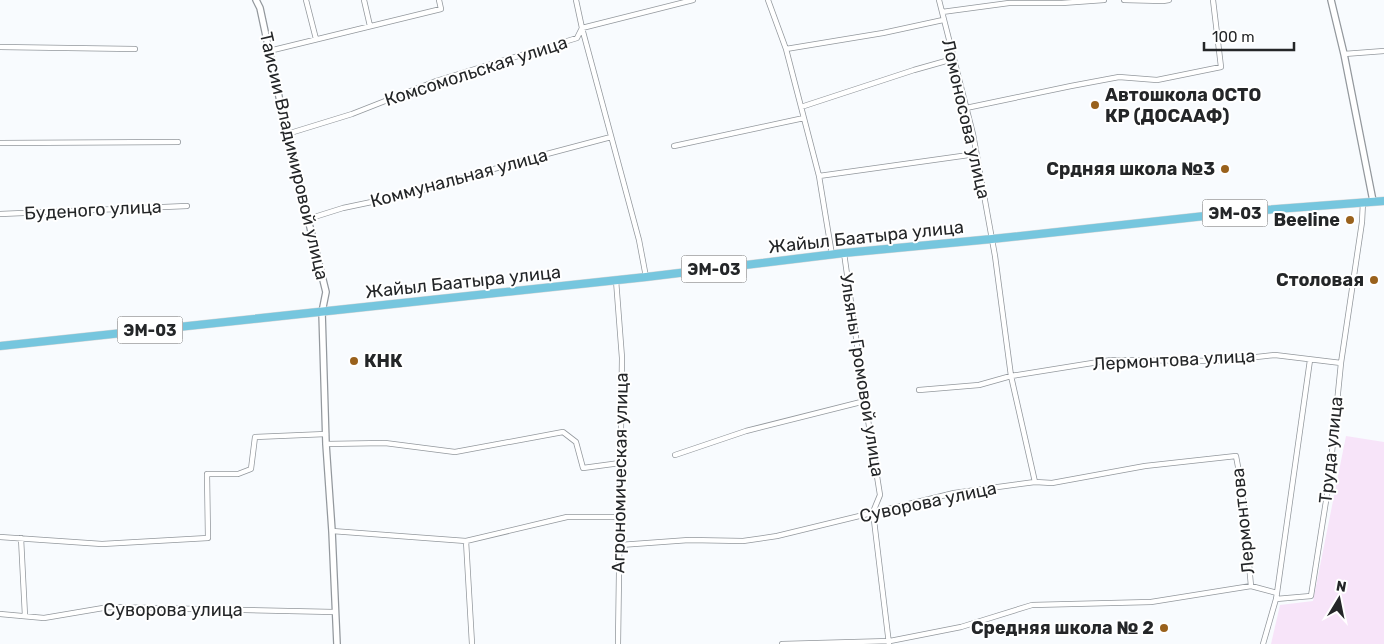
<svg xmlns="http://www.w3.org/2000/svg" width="1384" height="644" viewBox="0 0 1384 644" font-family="Rubik,sans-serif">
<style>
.green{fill:#f7e4f9}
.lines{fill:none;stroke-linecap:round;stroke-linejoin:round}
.minor-casing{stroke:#93989d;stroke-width:6}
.tertiary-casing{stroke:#93989d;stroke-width:8}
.trunk-casing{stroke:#d8d8d8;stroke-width:9}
.minor{stroke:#fff;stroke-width:4.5}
.tertiary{stroke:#fff;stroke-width:5.5}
.trunk{stroke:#76c6de;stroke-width:8}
.poi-dot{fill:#99611c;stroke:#fff;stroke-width:2}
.labels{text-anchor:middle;stroke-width:4;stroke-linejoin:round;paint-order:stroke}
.shield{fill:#fff;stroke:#666768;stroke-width:1}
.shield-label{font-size:16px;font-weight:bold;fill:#242628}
.street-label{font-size:18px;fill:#242628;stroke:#fff}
.poi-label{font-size:18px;font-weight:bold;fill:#242628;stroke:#fff;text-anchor:end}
</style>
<rect width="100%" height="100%" fill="#f8fbfe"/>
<path class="green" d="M1346,436L1384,442V644H1271L1280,605L1313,601Z"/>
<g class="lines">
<g class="minor-casing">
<path id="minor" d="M306,0L316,39
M364,0L370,26
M576,0L582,28L639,240L646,277
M768,0L786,49L819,176L832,255
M939,0L973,134L995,256L1011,376L1035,482
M1124,0L1163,1L1169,0
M942,12L1009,3H1062L1104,0
M0,47L135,49
M786,49L883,33L943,20
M269,51L441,9L439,0
M1344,54L1384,51
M801,107L914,70L953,59
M966,108L1071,86L1119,77L1157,80L1221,67L1213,0
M287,134L352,114L436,81L577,38L582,28L693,0
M0,143L178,142
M674,146L804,118
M819,176L976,154
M0,214L187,206
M308,219L343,208L405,195L528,159L611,137
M844,253L865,401L880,495L873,512L889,644
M616,280L622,358L618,644
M919,390L979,385L1011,376L1111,360L1221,361L1275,355L1341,363
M326,444L385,443L455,452L563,432L576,442L583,468L620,463
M675,455L746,431L865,401
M332,531L466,541L567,517H620
M0,537L102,544L208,538L207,474H238L251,469L255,437L326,434
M21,538L25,616
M466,541L472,644
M620,545L689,540L743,541L777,536L954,493L1035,482L1052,483L1145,466L1236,456L1242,488L1251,586
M1277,593L1310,360
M0,614L44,618L109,607L334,612
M782,644L890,641L961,627L1032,605L1151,602L1251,586L1277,593L1276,599
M1263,644L1276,599L1311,596L1329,482L1341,363L1362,222L1363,202"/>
</g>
<g class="tertiary-casing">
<path id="tertiary" d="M256,0L260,8L287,134L326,292L322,312L326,444L332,531L337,644
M1331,0L1344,54L1373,201"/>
</g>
<g class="trunk-casing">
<path id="trunk" d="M0,346L646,277L844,253L992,239L1251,211L1384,201"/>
</g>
<use href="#minor" class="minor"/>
<use href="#tertiary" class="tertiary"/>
<use href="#trunk" class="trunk"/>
</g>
<g class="poi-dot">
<circle cx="1095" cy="105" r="5"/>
<circle cx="1225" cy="169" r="5"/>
<circle cx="1350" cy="220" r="5"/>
<circle cx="1374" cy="280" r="5"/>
<circle cx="354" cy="361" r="5"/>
<circle cx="1164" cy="628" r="5"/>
</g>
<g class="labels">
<g class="shield">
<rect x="1202.5" y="199.5" width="65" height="27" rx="4"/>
<rect x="681.5" y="255.5" width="65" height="27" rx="4"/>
<rect x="117.5" y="316.5" width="65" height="27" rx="4"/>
</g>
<g class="shield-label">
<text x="1235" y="219">ЭМ-03</text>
<text x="714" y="275">ЭМ-03</text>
<text x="150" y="336">ЭМ-03</text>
</g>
<g class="street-label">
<text transform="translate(476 71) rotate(-18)" y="6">Комсомольская улица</text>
<text transform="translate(966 119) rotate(77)" y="6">Ломоносова улица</text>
<text transform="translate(294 156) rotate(77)" y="6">Таисии Владимировой улица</text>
<text transform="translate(459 178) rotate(-15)" y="6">Коммунальная улица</text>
<text transform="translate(93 210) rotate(-3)" y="6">Буденого улица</text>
<text transform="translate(866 237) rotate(-6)" y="6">Жайыл Баатыра улица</text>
<text transform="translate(463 282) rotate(-6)" y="6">Жайыл Баатыра улица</text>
<text transform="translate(1174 360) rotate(-3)" y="6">Лермонтова улица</text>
<text transform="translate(862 375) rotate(81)" y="6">Ульяны Громовой улица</text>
<text transform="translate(1331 450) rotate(-84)" y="6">Труда улица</text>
<text transform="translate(620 473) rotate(-89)" y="6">Агрономическая улица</text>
<text transform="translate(928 502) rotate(-12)" y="6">Суворова улица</text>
<text transform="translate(1243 521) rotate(-96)" y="6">Лермонтова</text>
<text x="173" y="616">Суворова улица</text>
</g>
<g class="poi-label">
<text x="1105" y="101" text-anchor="start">Автошкола ОСТО<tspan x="1105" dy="21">КР (ДОСААФ)</tspan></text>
<text x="1215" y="175">Срдняя школа №3</text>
<text x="1340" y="226">Beeline</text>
<text x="1364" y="286">Столовая</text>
<text x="364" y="367" text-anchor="start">КНК</text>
<text x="1154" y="634">Средняя школа № 2</text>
</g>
</g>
<g transform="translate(1339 599) rotate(10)" stroke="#ffffff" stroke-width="4" paint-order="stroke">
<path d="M0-4L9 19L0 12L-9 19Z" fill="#242628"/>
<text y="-8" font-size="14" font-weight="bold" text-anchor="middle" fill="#242628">N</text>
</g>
<path d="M1204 42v8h90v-8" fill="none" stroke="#242628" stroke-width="2.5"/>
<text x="1212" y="42" font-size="15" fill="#242628" stroke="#ffffff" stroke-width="4" paint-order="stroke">100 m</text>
</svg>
